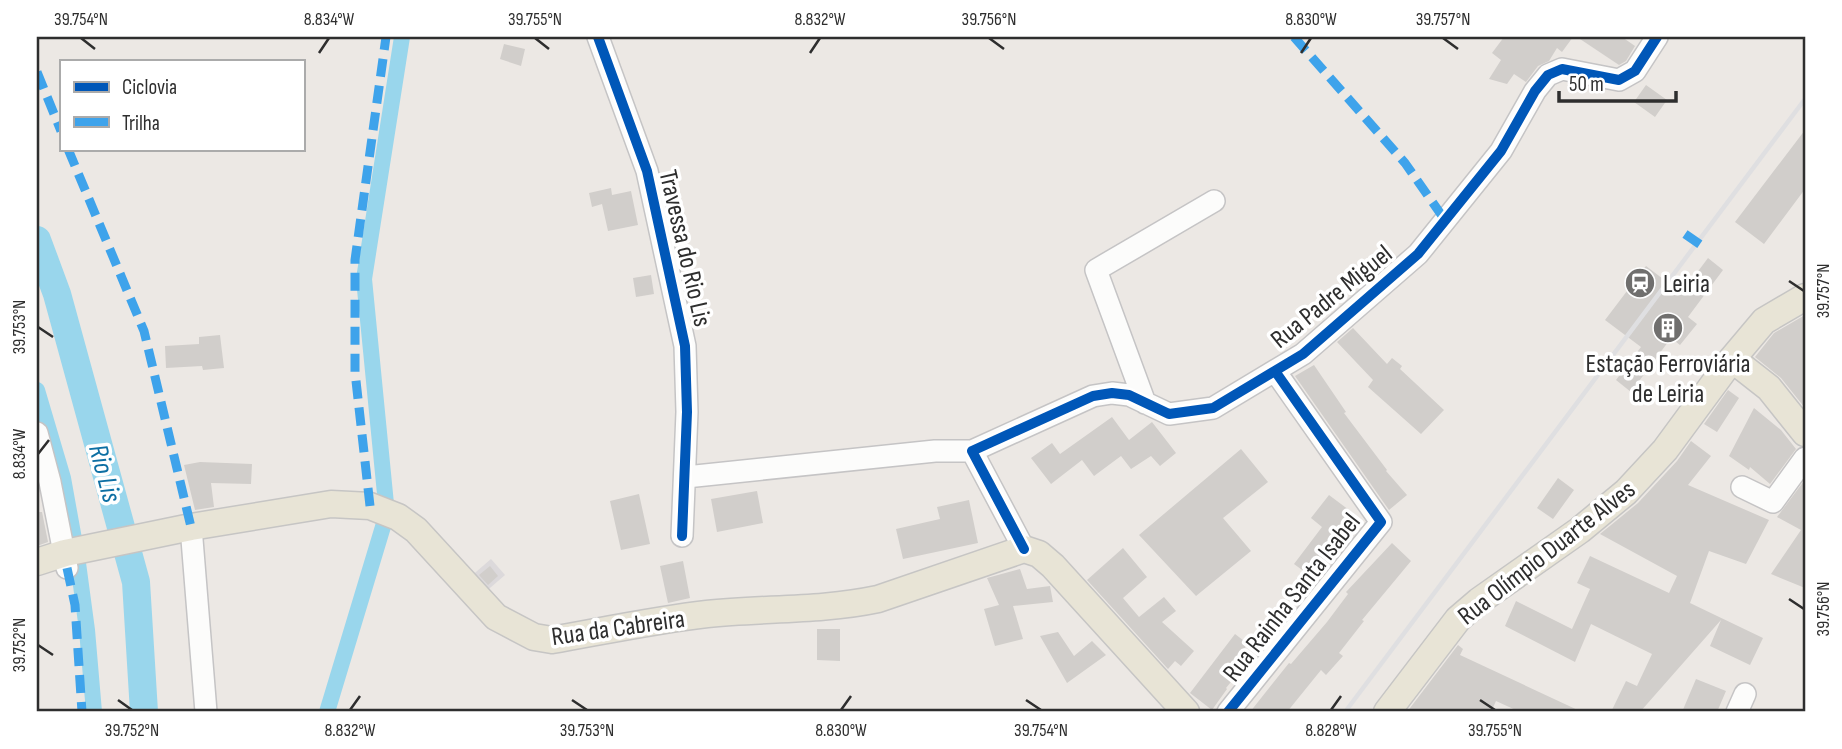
<svg xmlns="http://www.w3.org/2000/svg" width="1842" height="749" viewBox="0 0 1842 749" font-family="'Sofia Sans Condensed',sans-serif">
<style>
.industrial{fill:#dcd9db}
.lines{fill:none;stroke-linecap:round;stroke-linejoin:round}
.canal{stroke:#99d6ec;stroke-width:16}
.river{stroke:#99d6ec;stroke-width:28}
.building{fill:#d1cecb}
.minor-casing{stroke:#c5c4c5;stroke-width:24}
.major-casing{stroke:#c6c5c4;stroke-width:29}
.minor{stroke:#fcfcfb;stroke-width:21}
.major{stroke:#e8e4d6;stroke-width:26}
.rail{stroke:#dfdfe1;stroke-width:4.5}
.quiet{stroke:#3ea3eb;stroke-width:9;stroke-dasharray:18 9;stroke-linecap:butt}
.cycleway-casing{stroke:#fff;stroke-width:15}
.cycleway{stroke:#0057b8;stroke-width:10}
.ticks{fill:none;stroke:#2e2e2e;stroke-width:2.5}
.labels{text-anchor:middle;stroke-width:7;stroke-linejoin:round;paint-order:stroke}
.street-label{font-size:26px;fill:#2e2e2e;stroke:#fff}
.poi-label{font-size:26px;fill:#2e2e2e;stroke:#fff;text-anchor:start}
.water-label{font-size:28px;font-style:italic;fill:#0d6fa3;stroke:#fff}
.neatline{fill:none;stroke:#2e2e2e;stroke-width:2.5}
.ticks-label{font-size:18px;text-anchor:middle;fill:#2e2e2e}
</style>
<rect width="100%" height="100%" fill="#ece8e4"/>
<path class="industrial" d="M491,559L505,575L483,594L469,578Z"/>
<g class="lines">
<path class="canal" d="M37,390L63,478L74,539
M386,504L364,279L402,37
M78,563L87,630L94,712
M327,712L385,520"/>
<path class="river" d="M37,240L57,294L136,582L144,712"/>
</g>
<path class="building" d="M1504,37H1573L1562,52L1557,48L1549,61L1538,66L1526,82L1514,74L1507,84L1489,79L1501,60L1492,53Z
M1577,37H1622L1635,46L1626,61L1619,65Z
M504,44L525,49L521,66L500,59Z
M1646,85L1667,100L1655,117L1634,102Z
M1805,130V189L1764,244L1735,222Z
M611,188L612,195L631,191L638,225L608,231L602,204L592,207L589,193Z
M1708,258L1723,270L1688,317L1697,324L1680,345L1671,338L1631,392L1616,380L1641,347L1605,320L1646,266L1671,285L1676,278L1687,286Z
M651,275L654,294L636,297L633,278Z
M1805,315V408L1781,378L1755,357L1774,333Z
M1353,328L1387,364L1392,358L1402,366L1400,369L1444,410L1421,434L1368,387L1373,380L1337,342Z
M220,335L224,368L203,370L202,366L166,368L165,346L199,344V337Z
M1314,365L1346,412L1344,413L1387,470L1386,471L1407,495L1389,510L1295,376Z
M1728,390L1739,398L1717,432L1704,424Z
M1754,408L1781,430L1796,449L1770,484L1750,467L1749,470L1729,456Z
M1112,417L1129,440L1152,422L1176,453L1160,466L1151,456L1131,469L1121,456L1094,476L1082,460L1051,484L1031,458L1052,443L1060,454Z
M1691,441L1711,456L1688,485L1769,520L1746,564L1709,551L1690,603L1763,638L1750,665L1710,646L1721,620L1640,712H1611L1626,681L1637,686L1652,654L1591,624L1575,662L1505,626L1516,601L1572,629L1590,589L1577,583L1590,556L1669,593L1677,576L1600,534L1638,503L1677,461Z
M1241,449L1268,482L1223,518L1251,551L1196,596L1139,535Z
M200,462L252,464L251,484L211,483L214,507L195,510L184,465Z
M1558,478L1574,490L1553,519L1537,508Z
M1804,481L1805,482V588L1771,574L1801,530L1777,517Z
M757,491L763,523L717,532L711,499Z
M639,494L650,544L621,550L610,501Z
M1329,495L1353,513L1324,551L1334,559L1317,581L1294,564L1322,527L1311,518Z
M969,500L978,543L903,559L896,529L940,519L937,507Z
M37,512H42L48,542L37,546Z
M1392,543L1411,561L1362,620L1364,621L1339,653L1343,656L1326,675L1321,670L1287,712H1250L1289,663L1291,664L1327,622L1348,594L1346,592Z
M1123,548L1147,577L1123,598L1139,617L1164,597L1176,611L1162,622L1194,651L1181,666L1175,661L1168,669L1087,580Z
M683,561L690,598L668,603L660,566Z
M490,566L498,576L488,585L479,575Z
M1020,569L1027,589L1050,586L1053,602L1013,606L1023,639L995,646L984,609L999,605L987,578Z
M817,629H840V661L817,660Z
M1058,632L1074,656L1092,641L1106,655L1067,683L1040,636Z
M1235,634L1248,644L1244,649L1252,656L1226,688L1227,689L1212,710L1190,693Z
M1458,645L1463,649L1460,655L1582,712H1520L1496,701L1491,712H1407Z
M1696,679L1726,691L1717,712H1682Z"/>
<g class="lines">
<g class="minor-casing">
<path id="minor" d="M598,37L647,171L685,346L687,412L682,536
M1145,403L1096,270L1214,201
M37,433L50,482L67,568
M686,477L935,451H972
M1742,487L1773,502L1805,458
M191,527L206,712
M1024,549L972,451L1093,396L1112,393L1129,395L1169,414L1213,408L1303,354L1418,254L1501,151L1535,91L1548,75L1562,69L1619,80L1635,71L1657,37
M1228,712L1381,522L1275,371
M1737,712L1745,694"/>
</g>
<g class="major-casing">
<path id="major" d="M1732,359L1769,388L1805,433
M37,562L65,553L191,527L331,504L370,506L398,517L416,530L496,617L534,637L552,640C603,631 655,620 707,614C764,608 821,611 878,599L1024,549L1039,554L1053,566L1186,712
M1387,712L1458,619L1479,601L1580,530L1626,492L1665,450L1732,359L1764,321L1805,297"/>
</g>
<use href="#minor" class="minor"/>
<use href="#major" class="major"/>
<path class="rail" d="M1345,712L1805,99"/>
<path class="quiet" d="M1294,37L1405,163L1445,220
M37,72L61,131
M68,149L144,331L191,527
M1685,234L1701,245
M370,506L355,372V260L386,37
M67,568L75,605L82,712"/>
<g class="cycleway-casing">
<path id="cycleway" d="M598,37L647,171L685,346L687,412L682,536
M1024,549L972,451L1093,396L1112,393L1129,395L1169,414L1213,408L1303,354L1418,254L1501,151L1535,91L1548,75L1562,69L1619,80L1635,71L1657,37
M1228,712L1381,522L1275,371"/>
</g>
<use href="#cycleway" class="cycleway"/>
</g>
<path class="ticks" d="M81,38L95,49M535,38L549,49M989,38L1004,49M1443,38L1458,49M319,53L329,38M810,53L820,38M1301,53L1311,38M1789,281L1804,291M38,327L53,337M38,454L49,440M1789,599L1804,609M38,645L53,655M118,700L132,710M572,700L587,710M1026,700L1041,710M1480,700L1495,710M350,710L360,696M841,710L851,696M1331,710L1341,696"/>
<defs>
<g id="station-disc" transform="scale(1.575)"><circle r="9.5" fill="#706f6e" stroke="#fff"/><path d="M-3-6H3Q5-6 5-4V2Q5 4 3 4L4.5 6H3L1.5 4h-3L-3 6H-4.5L-3 4Q-5 4-5 2V-4Q-5-6-3-6ZM-3.5-4v3h7v-3ZM-3.5 1v1.5H-2V1ZM2 1v1.5H3.5V1Z" fill="#fff"/></g>
<g id="building-disc" transform="scale(1.575)"><circle r="9.5" fill="#706f6e" stroke="#fff"/><path d="M-4-6H4V6H1V3H-1V6H-4ZM-2.5-4.3h1.7v1.8h-1.7ZM.8-4.3h1.7v1.8H.8ZM-2.5-1h1.7V.8h-1.7ZM.8-1h1.7V.8H.8Z" fill="#fff"/></g>
</defs>
<g fill-rule="evenodd">
<use href="#station-disc" x="1640" y="283"/>
<use href="#building-disc" x="1668" y="328"/>
</g>
<g class="labels">
<g class="street-label">
<text transform="translate(686 248) rotate(77)" y="9">Travessa do Rio Lis</text>
<text transform="translate(1331 296) rotate(-39)" y="9">Rua Padre Miguel</text>
<text transform="translate(1546 552) rotate(-38)" y="9">Rua Olímpio Duarte Alves</text>
<text transform="translate(1291 597) rotate(-52)" y="9">Rua Rainha Santa Isabel</text>
<text transform="translate(618 627) rotate(-8)" y="9">Rua da Cabreira</text>
</g>
<g class="poi-label">
<text x="1663" y="292">Leiria</text>
<text x="1668" y="372" text-anchor="middle">Estação Ferroviária<tspan x="1668" dy="30">de Leiria</tspan></text>
</g>
<g class="water-label">
<text transform="translate(106 473) rotate(75)" y="10">Rio Lis</text>
</g>
</g>
<rect width="1842" height="749" fill="none" stroke="#ffffff" stroke-width="77"/>
<rect x="60" y="60" width="245" height="91" fill="#ffffff" stroke="#ababab" stroke-width="2"/>
<rect x="74" y="82" width="35" height="10" fill="#0057b8" stroke="#ababab" stroke-width="2"/>
<text x="122" y="94" font-size="21" fill="#2e2e2e">Ciclovia</text>
<rect x="74" y="117" width="35" height="10" fill="#3ea3eb" stroke="#ababab" stroke-width="2"/>
<text x="122" y="130" font-size="21" fill="#2e2e2e">Trilha</text>
<path d="M1559 91v10h117v-10" fill="none" stroke="#2e2e2e" stroke-width="3.5"/>
<text x="1569" y="91" font-size="21" fill="#2e2e2e" stroke="#ffffff" stroke-width="5" paint-order="stroke">50 m</text>
<rect x="38" y="38" width="1766" height="672" class="neatline"/>
<g class="ticks-label">
<text x="81" y="25">39.754°N</text>
<text x="329" y="25">8.834°W</text>
<text x="535" y="25">39.755°N</text>
<text x="820" y="25">8.832°W</text>
<text x="989" y="25">39.756°N</text>
<text x="1311" y="25">8.830°W</text>
<text x="1443" y="25">39.757°N</text>
<text transform="translate(1823 291) rotate(-90)" y="6">39.757°N</text>
<text transform="translate(19 327) rotate(-90)" y="6">39.753°N</text>
<text transform="translate(19 454) rotate(-90)" y="6">8.834°W</text>
<text transform="translate(1823 609) rotate(-90)" y="6">39.756°N</text>
<text transform="translate(19 645) rotate(-90)" y="6">39.752°N</text>
<text x="132" y="736">39.752°N</text>
<text x="350" y="736">8.832°W</text>
<text x="587" y="736">39.753°N</text>
<text x="841" y="736">8.830°W</text>
<text x="1041" y="736">39.754°N</text>
<text x="1331" y="736">8.828°W</text>
<text x="1495" y="736">39.755°N</text>
</g>
</svg>
